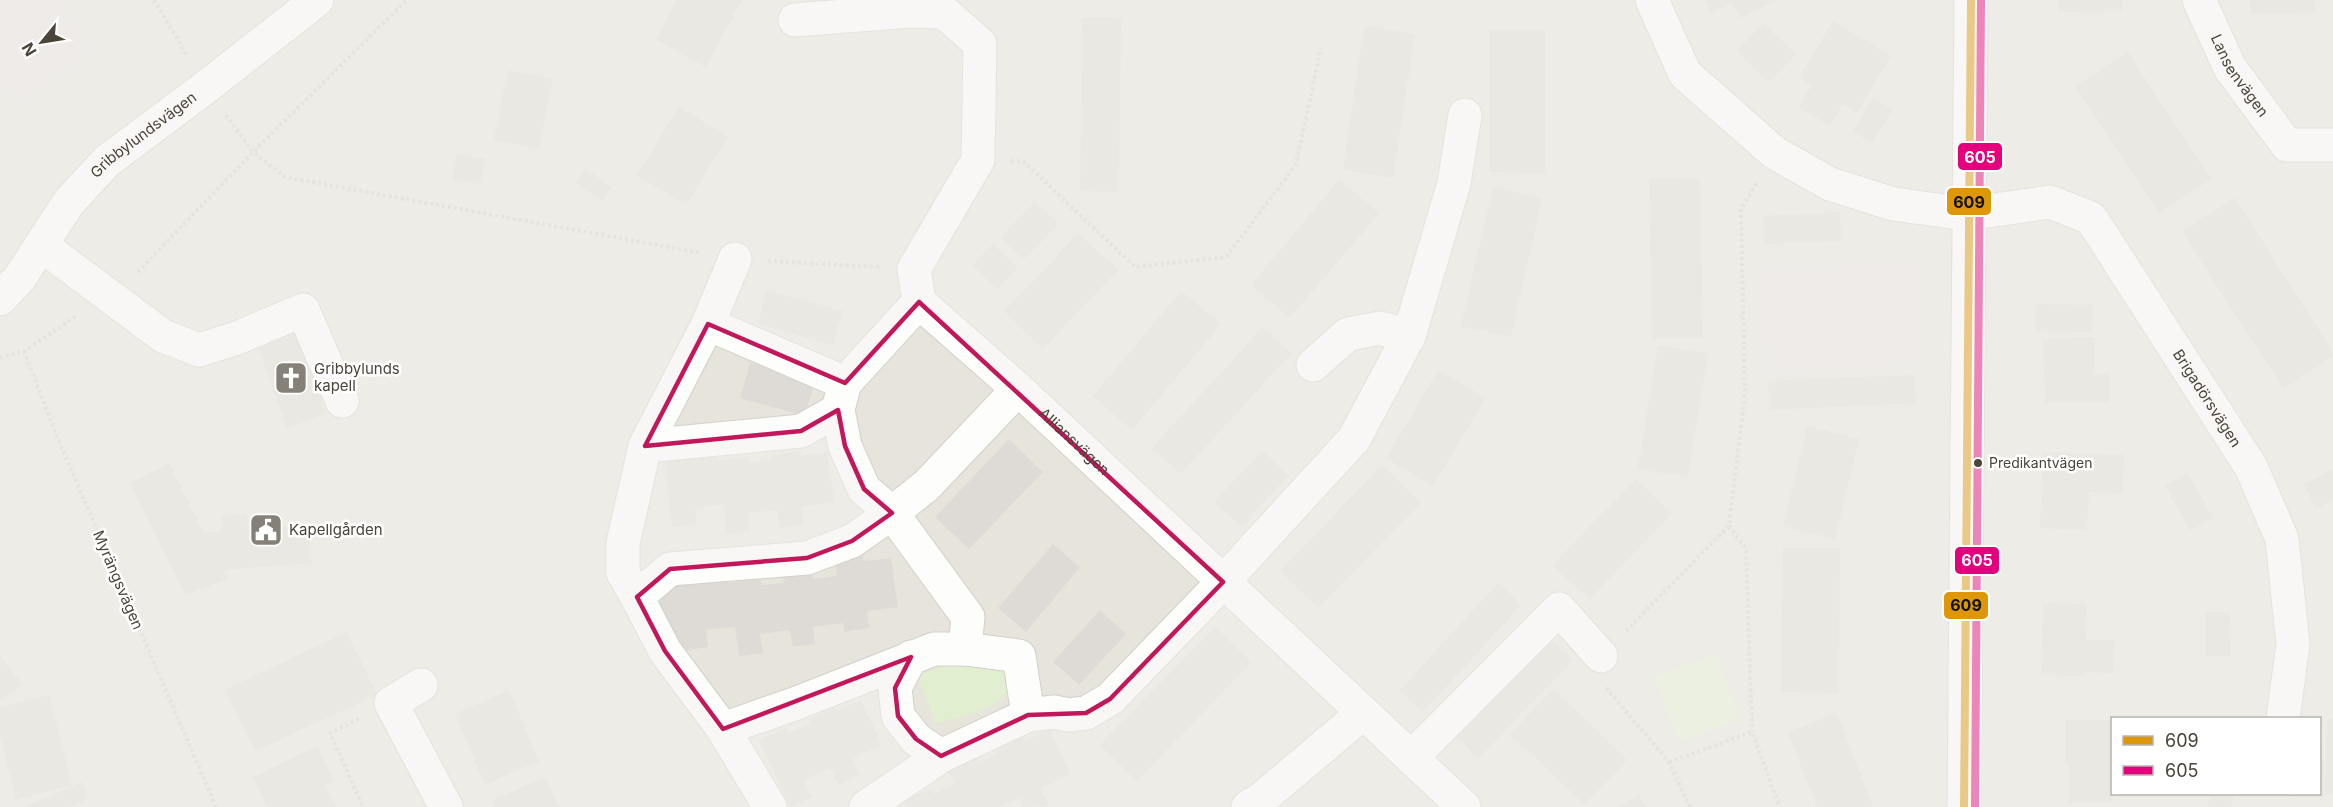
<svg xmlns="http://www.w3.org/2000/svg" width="2333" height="807" viewBox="0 0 2333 807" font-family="Inter,sans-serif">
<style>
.residential{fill:#e7e4dc;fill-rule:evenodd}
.green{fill:#e1eecf}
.parking{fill:#e6e3df}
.building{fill:#dedbd6}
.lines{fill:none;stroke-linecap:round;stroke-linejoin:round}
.minor-casing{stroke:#d2d0cb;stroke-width:35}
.path{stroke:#d3d2cc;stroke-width:4;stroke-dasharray:3 3;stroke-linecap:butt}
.minor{stroke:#fdfdfc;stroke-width:33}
.bus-1-casing{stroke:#fff;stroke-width:12}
.bus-2-casing{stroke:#fff;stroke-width:12}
.bus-1{stroke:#dd9709;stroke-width:8}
.bus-2{stroke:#e5007d;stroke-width:8}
.marked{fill:none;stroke:#c2185b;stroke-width:4.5;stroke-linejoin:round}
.bus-dot{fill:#4b4439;stroke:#fff;stroke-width:2}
.labels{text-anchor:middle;stroke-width:5;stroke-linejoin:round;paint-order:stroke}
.bus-label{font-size:14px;fill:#4b4439;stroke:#fff;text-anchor:start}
.street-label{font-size:15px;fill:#4b4439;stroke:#fff}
.poi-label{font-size:15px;fill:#4b4439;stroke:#fff;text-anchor:start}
.line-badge{stroke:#fff;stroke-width:2}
.badge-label{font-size:16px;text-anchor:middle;font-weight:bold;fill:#fff}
.pale-badge-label{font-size:16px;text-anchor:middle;font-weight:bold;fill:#111}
</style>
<rect width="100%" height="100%" fill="#f4f2ee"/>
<path class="residential" d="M0,0H2333V807H0ZM2112,718H2320V794H2112Z"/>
<path class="green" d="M1715,654L1740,719L1679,742L1654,677Z
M940,656L1009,662L1019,689L984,710L935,724L917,675L940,668Z"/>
<path class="parking" d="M0,0H58L92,53L15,104L0,80Z
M1917,263L1922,364L1766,372L1761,270Z"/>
<path class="building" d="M677,0H742L706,67L656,40Z
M1705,0H1779L1740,18L1733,3L1711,13Z
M2058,0H2122V11L2058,12Z
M2250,0H2315L2316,12L2251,14Z
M1082,17L1121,18L1119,192L1080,191Z
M1833,21L1891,56L1857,112L1843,104L1830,126L1799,107L1812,85L1799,78Z
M1763,23L1796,54L1769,82L1737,51Z
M1364,26L1415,34L1393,178L1343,170Z
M1489,29H1545V173L1489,172Z
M2128,52L2211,179L2159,213L2076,87Z
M508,70L553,79L539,149L494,140Z
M1872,98L1892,110L1873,143L1853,132Z
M679,107L728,137L686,205L637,175Z
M457,153L485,159L480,184L453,179Z
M586,169L611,187L602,201L576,183Z
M1700,178L1703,338L1652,339L1649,179Z
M1339,180L1379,213L1290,318L1251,285Z
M1493,187L1542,199L1511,337L1461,326Z
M2235,198L2333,352V356L2283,388L2182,232Z
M1035,202L1058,224L1024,259L1001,237Z
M1840,212L1841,241L1765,244L1763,216Z
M1079,233L1118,270L1043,349L1004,311Z
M993,244L1018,268L998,289L973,265Z
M767,290L843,311L833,345L758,324Z
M1181,291L1221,324L1132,430L1093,396Z
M2036,304L2093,305L2092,332L2035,331Z
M295,327L326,414L287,428L256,341Z
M1263,327L1291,354L1180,474L1152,448Z
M2095,337V373H2110V402L2045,403L2043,339Z
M1658,345L1708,353L1688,477L1638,469Z
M750,363L815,381L805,416L740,398Z
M1438,370L1486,398L1433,486L1386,458Z
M1914,375L1916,403L1770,410L1768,381Z
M1807,426L1859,439L1835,539L1783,526Z
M1009,439L1043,472L969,549L935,517Z
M800,451L801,456L827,452L834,502L801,507L803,525L780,528L777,510L748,513L750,531L727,534L723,504L695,508L697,524L672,527L664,462L717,455L718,461L749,457L750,462L771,460V455Z
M1262,451L1288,476L1241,527L1214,502Z
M2043,452L2124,455L2123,493L2089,492L2087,530L2040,528Z
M169,463L204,533L223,531L222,516L247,514L248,529L308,524L312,563L223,570L227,579L185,595L130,483Z
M1382,465L1421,502L1319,608L1280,571Z
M2333,469V500L2316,509L2304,484Z
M2188,473L2213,518L2190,530L2165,486Z
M1636,479L1672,513L1589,599L1553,565Z
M1053,544L1080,567L1026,632L998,608Z
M1783,548H1840L1839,693L1781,692Z
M863,556L864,561L891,558L898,607L867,611L869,628L844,632L843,623L813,627L815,644L793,647L790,630L760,634L763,653L739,656L735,627L706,630L708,647L682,651L681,641L665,643L657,582L729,577V583L761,579V585L784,583L783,577L812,573L813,579L837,576L835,560Z
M1498,583L1521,605L1423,712L1400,690Z
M2043,603L2087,604L2086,640H2114L2113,673L2085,672L2084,676L2041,675Z
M1100,610L1126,634L1079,685L1053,662Z
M2206,612H2230L2231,656H2206Z
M1215,627L1251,662L1137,781L1100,745Z
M347,632L377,695L255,751L224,690Z
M1547,635L1573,660L1478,758L1453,732Z
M0,656L22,684L0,702Z
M1553,689L1627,760L1584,804L1510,734Z
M509,690L539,761L485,785L455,714Z
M49,695L72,785L16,800L0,736V707Z
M861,700L882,745L853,758L860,775L839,785L830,768L804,780L812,797L790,807L759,740L786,728L788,734L810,724L809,719L835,707L837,711Z
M1837,713L1873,807H1817L1788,732Z
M2327,719H2333V795H2325Z
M2065,720H2112L2113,803H2069V764H2065Z
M1050,729L1071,774L1041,788L1048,806L1023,807L1019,798L998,807H906L903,801L931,788L934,794L954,784L948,769L977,756L979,762L998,753L996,749L1023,737L1025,741Z
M317,746L334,781L326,785L336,807H267L253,777Z
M2320,759H2324V798L2286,797V794H2320Z
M546,777L559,807H495L492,800Z
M82,782L89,798L70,807H25Z
M2210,794H2234L2231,807H2208Z
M1639,795L1645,807H1617Z"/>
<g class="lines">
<g class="minor-casing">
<g id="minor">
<path id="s1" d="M1652,0L1685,74L1775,153L1830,184L1893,204L1967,214L2050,202L2091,218L2251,467L2282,539L2293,644L2283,718"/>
<path id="s2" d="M2199,0L2230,68L2287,145H2333"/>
<path id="s3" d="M795,20L910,11L944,12L980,44L978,160L914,269L919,302L1018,389L1464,807"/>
<path d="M41,245L163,336L199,350L237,338L303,310L342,401"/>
<path id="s4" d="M0,299L19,279L69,202L107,161L206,87L317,0"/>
<path d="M708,324L845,383"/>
<path d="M1313,365L1348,334L1380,328L1409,336"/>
<path d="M840,402L845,383L919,302"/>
<path d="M645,446L801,431L838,410L845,446L864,489L892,513L852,541L807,558L670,569L637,597L665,651L723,729"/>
<path d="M637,597L623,573V543L645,446L708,324L735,259"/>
<path d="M965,649L968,617L892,513L926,486L1018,389"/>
<path d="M911,657L895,688L898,716L916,739L941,756"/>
<path d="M421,685L391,703L446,807"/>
<path d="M1411,758L1559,609L1601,656"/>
<path d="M770,807L723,729L797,703L934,649H965L1019,656L1028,715"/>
<path d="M866,807L941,756L1028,715L1054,712L1069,715L1086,713L1110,699L1223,582L1354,439L1409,336L1454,183L1465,115"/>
<path d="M1248,807L1260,800L1362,714"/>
<path d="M1964,807L1971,0"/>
</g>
</g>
<path class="path" d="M154,0L188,57
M226,115L253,152L285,177L701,253
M1011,161H1023L1135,267L1226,257L1296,165L1321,48
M768,261L880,267
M138,272L253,152L407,0
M24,351L57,437L216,807
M0,358L24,351L78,315
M1729,526L1746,549L1752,732
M1626,631L1729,526L1745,393L1741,209L1757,182
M1606,688L1669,762L1690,807
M359,719L330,733L363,807
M1669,762L1752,732L1780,807"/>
<use href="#minor" class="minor"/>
<g class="bus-1-casing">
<path id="bus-1" d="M1964,807L1971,0"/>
</g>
<g class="bus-2-casing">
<path id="bus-2" d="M1975,807L1981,0"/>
</g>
<use href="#bus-1" class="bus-1"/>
<use href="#bus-2" class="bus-2"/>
</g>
<path d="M0 0H2333V807H0ZM919,302L1223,582L1110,699L1086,713L1028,715L941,756L916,739L898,716L895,688L911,657L723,729L665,651L637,597L670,569L807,558L852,541L892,513L864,489L845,446L838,410L801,431L645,446L708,324L845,383Z" fill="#f4f2ee" fill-opacity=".55" fill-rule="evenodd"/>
<path class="marked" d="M919,302L1223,582L1110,699L1086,713L1028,715L941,756L916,739L898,716L895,688L911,657L723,729L665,651L637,597L670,569L807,558L852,541L892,513L864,489L845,446L838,410L801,431L645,446L708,324L845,383Z"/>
<defs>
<g id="church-square" transform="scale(1.725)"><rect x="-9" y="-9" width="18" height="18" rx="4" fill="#868178" stroke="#fff"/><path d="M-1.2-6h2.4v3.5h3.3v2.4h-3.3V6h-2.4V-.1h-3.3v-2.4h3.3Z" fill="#fff"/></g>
<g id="civic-square" transform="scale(1.725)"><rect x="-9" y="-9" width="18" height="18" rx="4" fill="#868178" stroke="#fff"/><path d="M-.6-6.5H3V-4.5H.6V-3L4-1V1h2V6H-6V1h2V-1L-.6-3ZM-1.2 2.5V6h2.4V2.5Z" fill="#fff"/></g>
</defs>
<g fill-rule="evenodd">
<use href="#church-square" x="291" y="378"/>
<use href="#civic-square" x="266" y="530"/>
</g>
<circle class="bus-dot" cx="1978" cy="463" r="5"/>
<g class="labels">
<g class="bus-label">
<text x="1989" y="468">Predikantvägen</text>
</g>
<g class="street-label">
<text dy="5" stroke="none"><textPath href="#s2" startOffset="86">Lansenvägen</textPath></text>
<text dy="5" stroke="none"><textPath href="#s4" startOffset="220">Gribbylundsvägen</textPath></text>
<text dy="5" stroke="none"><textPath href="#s1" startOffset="747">Brigadörsvägen</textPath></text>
<text dy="5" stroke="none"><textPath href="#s3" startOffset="682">Alliansvägen</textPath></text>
<text transform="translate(118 580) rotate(67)" y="5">Myrängsvägen</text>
</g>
<g class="poi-label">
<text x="314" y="374">Gribbylunds<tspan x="314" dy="17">kapell</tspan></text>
<text x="289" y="535">Kapellgården</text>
</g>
</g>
<g class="line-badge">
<rect x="1957" y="142" width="46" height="29" rx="6" fill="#e5007d"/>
<rect x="1946" y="187" width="46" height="29" rx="6" fill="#dd9709"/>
<rect x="1954" y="546" width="46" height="29" rx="6" fill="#e5007d"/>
<rect x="1943" y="591" width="46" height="29" rx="6" fill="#dd9709"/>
</g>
<g class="badge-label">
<text x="1980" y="163">605</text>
<text x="1977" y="566">605</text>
</g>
<g class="pale-badge-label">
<text x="1969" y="208">609</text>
<text x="1966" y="611">609</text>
</g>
<rect x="2111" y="717" width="210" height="78" fill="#ffffff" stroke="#b7b4b0" stroke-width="1.5"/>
<rect x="2123" y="736" width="30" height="9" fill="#dd9709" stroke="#b7b4b0" stroke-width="1.5"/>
<text x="2165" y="747" font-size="18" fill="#4b4439">609</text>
<rect x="2123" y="766" width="30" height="9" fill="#e5007d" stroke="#b7b4b0" stroke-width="1.5"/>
<text x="2165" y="777" font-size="18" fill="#4b4439">605</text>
<g transform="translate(42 42) rotate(240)" stroke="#ffffff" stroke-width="4.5" paint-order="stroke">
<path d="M0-4.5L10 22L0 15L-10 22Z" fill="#4b4439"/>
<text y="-9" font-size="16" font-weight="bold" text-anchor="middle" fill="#4b4439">N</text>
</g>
</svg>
